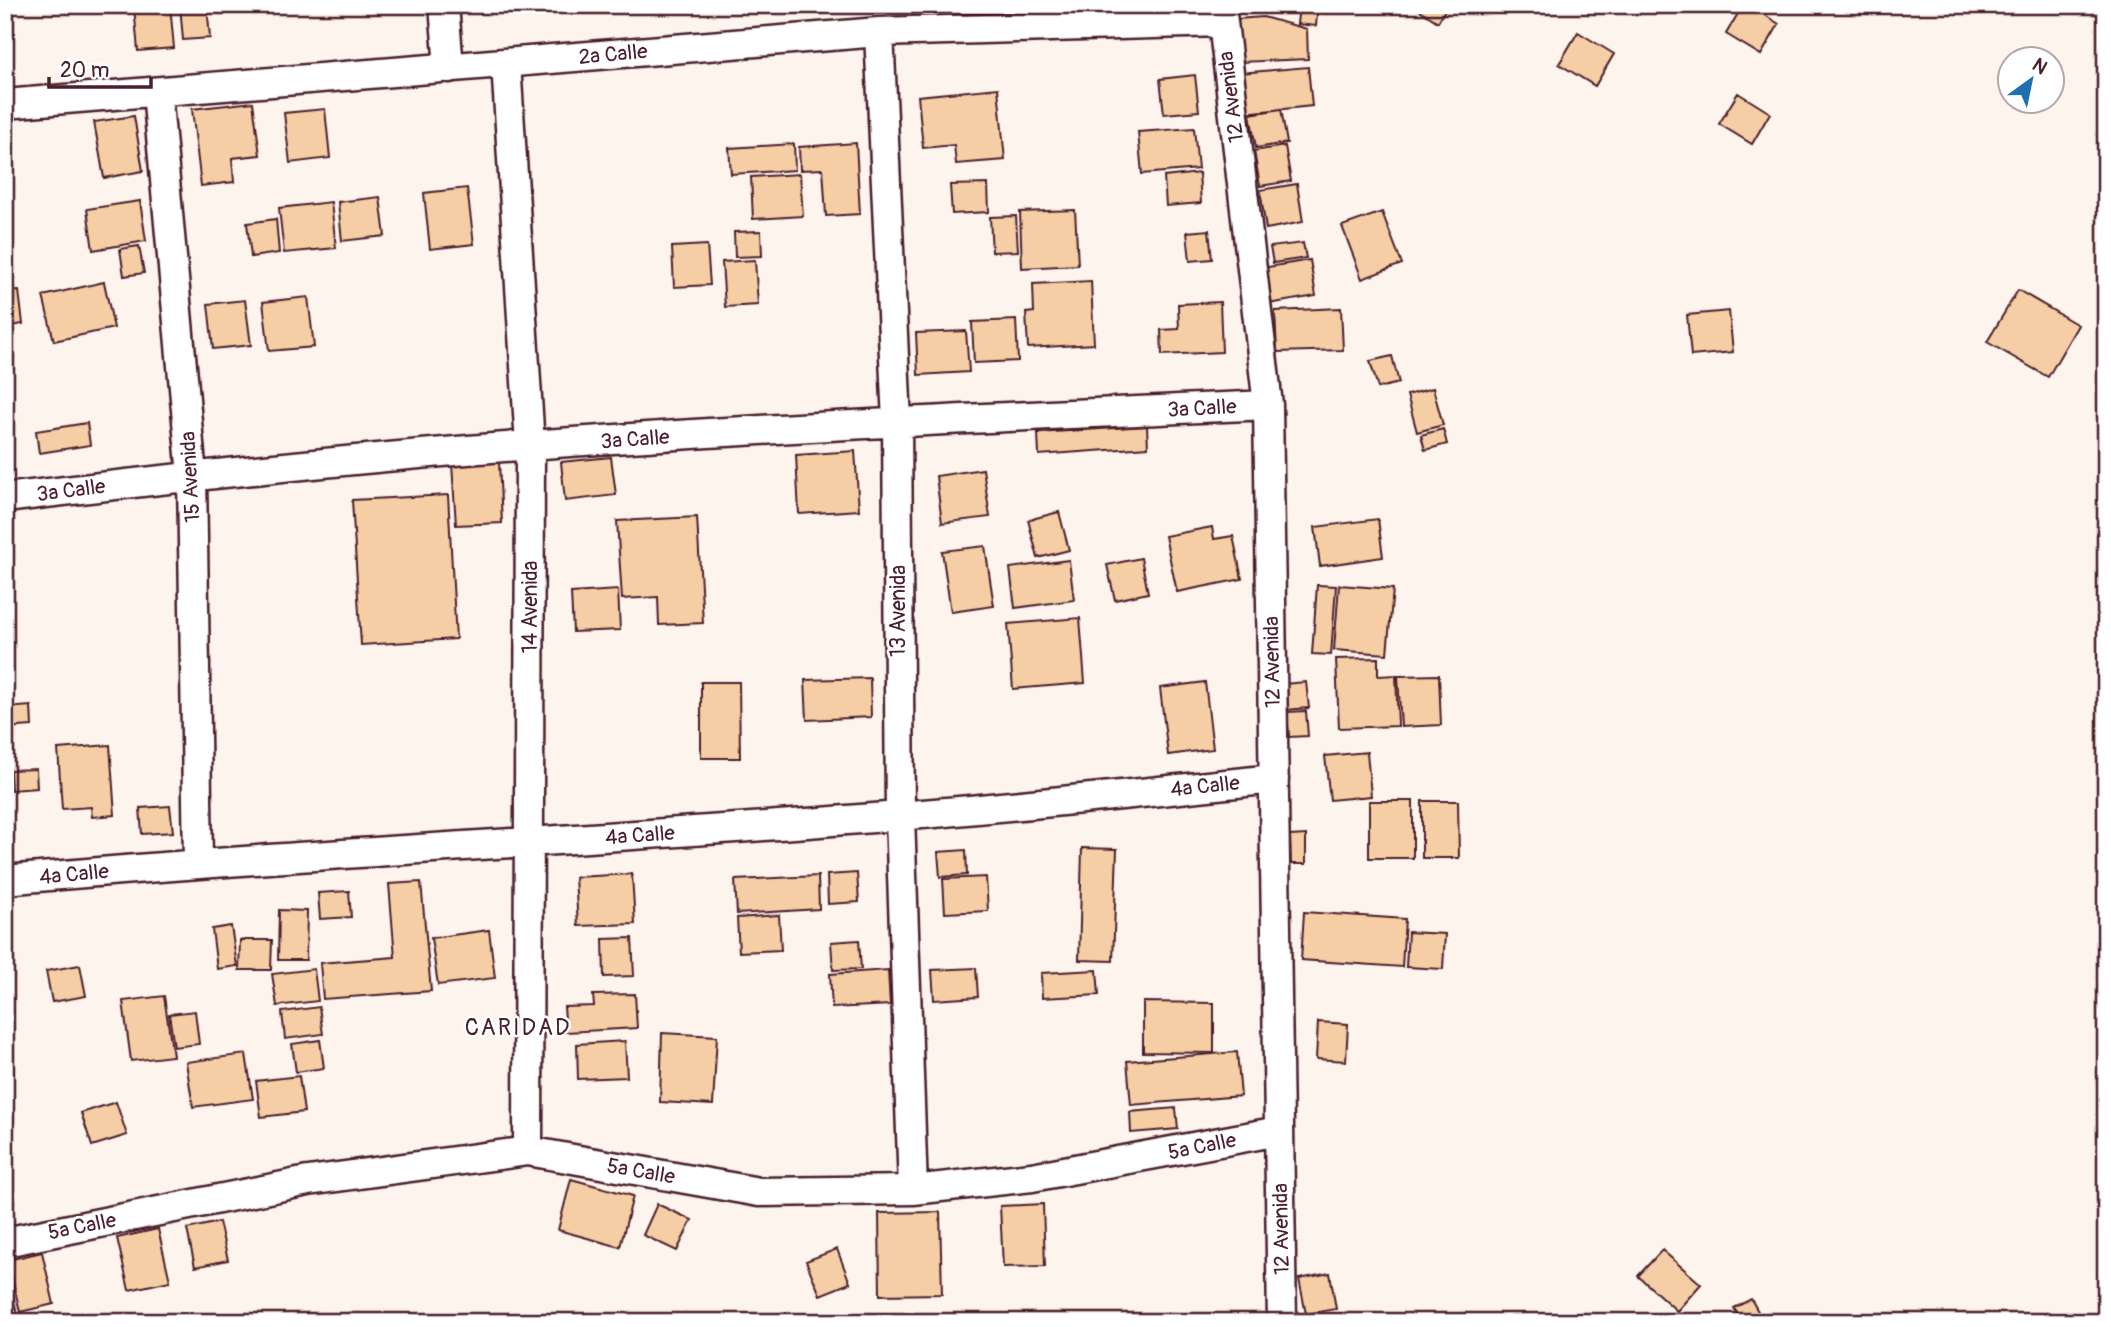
<svg xmlns="http://www.w3.org/2000/svg" width="2111" height="1327" viewBox="0 0 2111 1327" font-family="Pangolin,sans-serif">
<style>
.building{fill:#f6cea5;stroke:#4a1f2b;stroke-width:2}
.lines{fill:none;stroke-linecap:round;stroke-linejoin:round}
.street-casing{stroke:#4a1f2b;stroke-width:33}
.street{stroke:#fff;stroke-width:28}
.labels{text-anchor:middle;stroke-width:5;stroke-linejoin:round;paint-order:stroke}
.street-label{font-size:21px;fill:#4a1f2b;stroke:#fff}
.neighbourhood-label{font-size:23px;letter-spacing:2px;fill:#4a1f2b;stroke:#fff}
</style>
<rect width="100%" height="100%" fill="#fdf5ed"/>
<filter id="ink" filterUnits="userSpaceOnUse"><feTurbulence type="fractalNoise" baseFrequency=".0143" numOctaves="2"/><feDisplacementMap in="SourceGraphic" scale="14" xChannelSelector="R" yChannelSelector="G"/><feConvolveMatrix kernelMatrix="1 2 1 2 8 2 1 2 1" color-interpolation-filters="sRGB"/></filter>
<g filter="url(#ink)">
<path class="building" d="M170,5L174,48L138,51L134,6Z
M180,5H207L210,38L183,40Z
M1299,5H1318L1316,26L1297,24Z
M1412,5H1448L1438,22Z
M1743,5H1749L1779,24L1761,55L1726,34Z
M1263,17L1307,29L1308,59L1239,62L1237,19Z
M1578,32L1614,54L1595,86L1559,64Z
M1308,67L1312,106L1244,113L1240,73Z
M1195,75L1199,111L1164,114L1160,79Z
M998,88L1005,160L956,164L954,145L923,148L918,96Z
M1738,93L1770,113L1752,144L1719,124Z
M253,102L260,155L232,158L234,182L201,186L192,109Z
M325,109L330,158L290,163L284,113Z
M1281,109L1287,143L1256,148L1250,114Z
M134,116L143,171L104,178L94,122Z
M1194,128L1198,169L1142,174L1138,132Z
M856,143L860,214L826,216L823,169L800,170L799,147Z
M794,144L795,170L731,174L729,148Z
M1285,146L1291,181L1260,186L1254,151Z
M1199,173L1201,203L1166,206L1164,177Z
M800,174L803,216L753,219L751,177Z
M988,184L989,212L952,214L950,185Z
M1297,184L1303,222L1266,229L1260,190Z
M467,188L474,244L430,249L424,193Z
M380,197L385,236L342,241L338,202Z
M140,201L146,241L93,250L87,209Z
M331,202L336,248L284,253L279,208Z
M1075,210L1078,265L1022,268L1020,212Z
M1382,212L1402,264L1362,279L1342,226Z
M1016,216L1018,251L992,252L990,217Z
M276,219L279,253L251,257L247,223Z
M1209,230L1212,259L1190,261L1187,232Z
M761,231L762,256L735,257L734,232Z
M1303,243L1306,258L1273,263L1270,247Z
M707,245L710,285L674,287L672,247Z
M139,246L144,273L124,276L120,249Z
M755,260L758,305L725,307L722,262Z
M1310,260L1316,296L1268,304L1262,268Z
M1091,281L1094,344L1028,348L1026,313L1034,312L1033,284Z
M104,282L114,328L54,341L43,296Z
M2018,290L2078,325L2048,377L1987,342Z
M19,291L23,324L5,327V292Z
M308,297L314,347L269,351L263,302Z
M245,300L251,345L213,349L208,304Z
M1220,302L1222,352L1162,355L1161,330L1179,329L1178,304Z
M1341,308L1343,350L1277,352L1275,311Z
M1729,311L1733,352L1691,356L1687,315Z
M1016,320L1018,361L974,363L972,322Z
M966,331L969,372L918,375L916,333Z
M1392,356L1399,383L1378,388L1370,361Z
M1433,388L1443,425L1417,432L1407,395Z
M87,423L90,445L39,453L36,431Z
M1147,426L1148,447L1039,455L1038,433Z
M1443,429L1447,444L1425,450L1421,435Z
M855,451L859,510L799,514L796,455Z
M611,457L616,495L565,501L561,462Z
M499,462L502,523L456,525L452,464Z
M983,469L990,517L942,523L936,476Z
M448,495L456,639L361,645L352,500Z
M1059,512L1069,550L1038,558L1028,520Z
M697,517L703,623L659,625L658,597L622,599L617,521Z
M1378,519L1383,557L1320,566L1315,527Z
M1212,527L1214,539L1233,536L1242,579L1177,592L1165,536Z
M985,546L994,606L951,612L942,551Z
M1141,558L1148,593L1115,600L1107,565Z
M1069,560L1074,600L1015,608L1010,568Z
M1317,585L1336,586L1331,655L1312,654Z
M1339,585L1393,589L1387,654L1334,650Z
M618,590L620,630L573,632L571,593Z
M1080,618L1085,683L1013,689L1008,624Z
M1378,658V676L1396,675L1398,726L1339,728L1336,659Z
M1439,675L1441,725L1401,727L1398,676Z
M870,678L871,717L807,720L805,680Z
M701,682H739L740,758H701Z
M1205,682L1213,749L1168,755L1160,688Z
M1306,682L1309,708L1285,710L1283,684Z
M31,706L32,726L5,728V708Z
M1306,711L1308,736L1289,737L1287,712Z
M110,745L115,815L92,817L91,807L62,809L58,749Z
M1367,752L1371,796L1330,800L1325,756Z
M36,769L37,788L11,790L10,770Z
M1369,801H1413V858H1369Z
M1422,801H1458L1459,858H1422Z
M170,806L173,832L142,834L140,808Z
M1306,835V864H1291L1290,836Z
M1082,848L1117,849L1113,961L1079,960Z
M966,850L967,875L940,877L938,852Z
M857,873L859,902L828,904L827,875Z
M632,874L635,924L578,926L575,877Z
M818,876L819,909L737,914L735,880Z
M986,877L988,911L945,913L943,879Z
M421,882L431,991L323,999L320,963L395,957L389,884Z
M349,891L351,917L320,919L318,893Z
M279,910L307,911L306,960H278Z
M1304,912L1405,919L1402,967L1301,960Z
M779,915L781,950L739,952L737,918Z
M231,926L237,966L217,969L212,929Z
M489,930L495,978L438,985L431,938Z
M1408,932L1445,934L1443,969L1406,967Z
M632,938L634,976L604,977L603,939Z
M240,940H272L271,970H239Z
M859,940L861,969L833,970L831,942Z
M80,965L86,996L52,1002L46,971Z
M976,968L978,997L934,1000L932,970Z
M314,969L318,1001L277,1006L272,974Z
M888,970L890,1005L832,1008L830,974Z
M1097,970L1099,995L1042,998L1041,973Z
M635,994L637,1028L566,1032L564,1007L594,1006L593,995Z
M164,996L173,1056L131,1061L123,1001Z
M1143,1002L1214,1003V1053L1143,1052Z
M319,1007L323,1034L285,1039L282,1012Z
M195,1011L199,1044L174,1047L169,1014Z
M1318,1022L1348,1024L1346,1061L1316,1059Z
M662,1033L717,1036L713,1105L660,1102Z
M320,1040L324,1068L296,1072L292,1044Z
M625,1041L627,1077L578,1079L577,1044Z
M1237,1052L1241,1096L1131,1105L1127,1061Z
M246,1054L253,1099L193,1107L186,1062Z
M299,1076L304,1112L261,1117L256,1081Z
M116,1102L127,1135L92,1146L81,1113Z
M1176,1108L1178,1129L1131,1133L1130,1112Z
M571,1179L633,1196L620,1247L558,1230Z
M657,1204L692,1220L677,1251L643,1235Z
M1043,1204L1045,1266L1003,1267L1000,1206Z
M940,1212L942,1294L880,1295L879,1213Z
M219,1222L228,1260L195,1267L187,1229Z
M158,1229L170,1281L129,1290L117,1238Z
M837,1249L850,1283L820,1295L806,1261Z
M1662,1250L1701,1284L1677,1311L1638,1276Z
M42,1252L54,1304L20,1312L8,1260Z
M5,1263L19,1322H5Z
M1330,1273L1336,1309L1306,1314L1299,1279Z
M1751,1299L1764,1322H1742L1734,1308Z
M1330,1316H1362V1322H1330Z"/>
<g class="lines">
<g class="street-casing">
<path id="street" d="M444,5L449,68
M1221,5L1268,405L1282,1322
M879,32L897,422L900,816L913,1190
M506,63L530,445L528,1151
M157,92L192,476L198,862
M5,104L879,32L1222,22
M5,498C180,477 355,458 531,445C776,427 1022,416 1268,405
M5,880C303,853 601,840 898,816C1024,806 1149,792 1274,779
M5,1242L308,1181L528,1151L759,1192L913,1190L1032,1177L1279,1131"/>
</g>
<use href="#street" class="street"/>
</g>
</g>
<g class="labels">
<g class="street-label">
<text transform="translate(613 54) rotate(-5)" y="7">2a Calle</text>
<text transform="translate(1231 97) rotate(-97)" y="7">12 Avenida</text>
<text transform="translate(1202 408) rotate(-3)" y="7">3a Calle</text>
<text transform="translate(635 439) rotate(-4)" y="7">3a Calle</text>
<text transform="translate(190 477) rotate(-93)" y="7">15 Avenida</text>
<text transform="translate(71 490) rotate(-7)" y="7">3a Calle</text>
<text transform="translate(530 607) rotate(-90)" y="7">14 Avenida</text>
<text transform="translate(898 611) rotate(-90)" y="7">13 Avenida</text>
<text transform="translate(1272 662) rotate(-91)" y="7">12 Avenida</text>
<text transform="translate(1205 786) rotate(-6)" y="7">4a Calle</text>
<text transform="translate(640 835) rotate(-4)" y="7">4a Calle</text>
<text transform="translate(74 874) rotate(-5)" y="7">4a Calle</text>
<text transform="translate(1202 1146) rotate(-11)" y="7">5a Calle</text>
<text transform="translate(641 1171) rotate(10)" y="7">5a Calle</text>
<text transform="translate(82 1226) rotate(-11)" y="7">5a Calle</text>
<text transform="translate(1281 1229) rotate(-91)" y="7">12 Avenida</text>
</g>
<g class="neighbourhood-label">
<text x="518" y="1035">CARIDAD</text>
</g>
</g>
<rect width="2111" height="1327" fill="none" stroke="#fff" stroke-width="28"/>
<rect x="14" y="14" width="2083" height="1299" fill="none" stroke="#4a1f2b" stroke-width="2.5" filter="url(#ink)"/>
<g transform="translate(2031 80) rotate(33)"><circle r="33" fill="#ffffff" stroke="#b7a5aa" stroke-width="2"/>
<path d="M0-5L12 26L0 18L-12 26Z" fill="#1f6fb2"/>
<text y="-10" font-size="19" font-weight="bold" text-anchor="middle" fill="#4a1f2b">N</text>
</g>
<path d="M49 77v10h102v-10" fill="none" stroke="#4a1f2b" stroke-width="3.5"/>
<text x="60" y="77" font-size="21" fill="#4a1f2b" stroke="#ffffff" stroke-width="5" paint-order="stroke">20 m</text>
</svg>
